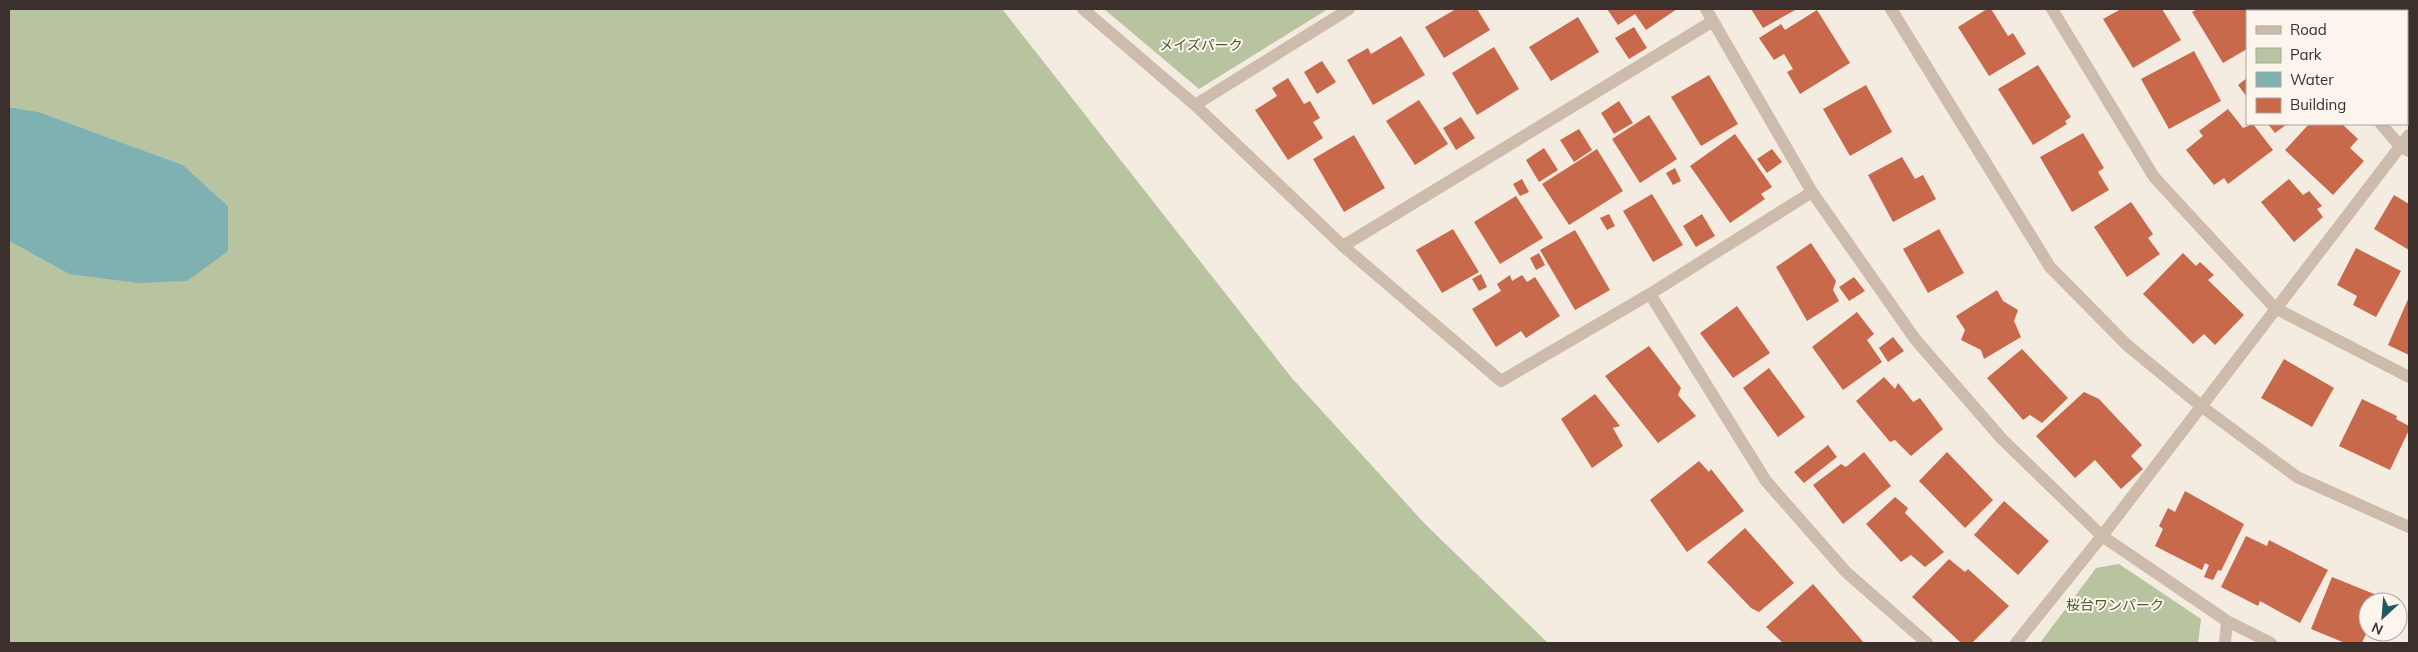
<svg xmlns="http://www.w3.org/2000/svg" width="2418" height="652" viewBox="0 0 2418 652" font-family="Mulish,'Noto Sans JP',sans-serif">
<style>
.green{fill:#b8c4a0}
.water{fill:#7fb0b2}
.building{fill:#c8694b}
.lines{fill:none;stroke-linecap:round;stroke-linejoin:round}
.minor{stroke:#cdbbac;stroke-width:12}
.labels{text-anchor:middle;stroke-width:4;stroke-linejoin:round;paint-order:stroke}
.park-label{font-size:14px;fill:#4a5a2e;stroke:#fbf5ee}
</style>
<rect width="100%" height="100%" fill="#f4ebe1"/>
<path class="green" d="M9,9H1002L1291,377L1425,524L1548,643H9V241L69,274L228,251V206L183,165L39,112L9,107Z
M1104,9H1328L1199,89Z
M2119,564L2201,619L2198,643H2040L2096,568Z"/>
<path class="water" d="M9,107L39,112L183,165L228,206V251L187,281L138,283L69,274L9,241Z"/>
<path class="building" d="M1456,9H1477L1490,30L1444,58L1425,27Z
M1607,9H1677L1646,30L1635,14L1618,25Z
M1751,9H1797L1763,28Z
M1987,9H1991L2008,36L2013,33L2026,54L1989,76L1958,27Z
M2121,9H2162L2181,40L2133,68L2103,19Z
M2197,9H2250L2251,11H2247V49L2223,63L2192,12Z
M2333,9H2387L2383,11H2335Z
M1817,10L1850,63L1800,94L1787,72L1793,69L1784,54L1774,60L1759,38L1781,24L1785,30Z
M1578,17L1599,52L1551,81L1529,47Z
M2409,20V66L2407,63V22Z
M1634,27L1647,48L1629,59L1615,38Z
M1401,36L1425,75L1373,105L1347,60L1368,48L1371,54Z
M1494,47L1519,89L1477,115L1452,73Z
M2194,51L2221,101L2169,129L2141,79Z
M1322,61L1336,82L1317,94L1304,72Z
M2038,65L2071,117L2065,121L2067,124L2033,145L1998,89Z
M1709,75L1738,124L1701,146L1671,97Z
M1288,78L1304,104L1310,101L1320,118L1313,122L1323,138L1288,160L1255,110L1277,96L1272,88Z
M2247,78V97L2238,85Z
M1866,85L1892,132L1850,156L1823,109Z
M1419,100L1448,144L1415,165L1386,121Z
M1619,101L1633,123L1614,134L1601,113Z
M2228,109L2243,128L2253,124L2273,150L2228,184L2224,178L2214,185L2186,150L2203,136L2199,131Z
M1649,115L1677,159L1640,183L1612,139Z
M1461,117L1475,138L1456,150L1443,128Z
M2268,124H2287L2275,133Z
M2309,124H2342L2358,139L2350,148L2364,161L2333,195L2285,150Z
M1579,129L1592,150L1574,162L1560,140Z
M2083,133L2104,168L2098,172L2109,190L2072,212L2040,157Z
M1735,134L1772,187L1761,194L1765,199L1730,223L1690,166Z
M1354,135L1385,188L1344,212L1313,159Z
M1544,148L1558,170L1539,182L1526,160Z
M1597,149L1623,191L1569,225L1542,184Z
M1772,149L1782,162L1767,173L1757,159Z
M1902,157L1915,179L1923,175L1936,199L1893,222L1868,175Z
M1675,168L1681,181L1673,185L1666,173Z
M1522,179L1529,192L1520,196L1513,184Z
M2289,179L2303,195L2309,191L2322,206L2317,209L2323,217L2294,242L2261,202Z
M1652,194L1683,245L1653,262L1623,211Z
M2394,195L2409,204V250L2374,229Z
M1516,196L1543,238L1500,264L1474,222Z
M2131,202L2153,234L2148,238L2160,254L2127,277L2094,227Z
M1609,214L1615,226L1607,230L1600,218Z
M1702,214L1715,236L1696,247L1683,226Z
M1453,229L1479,272L1442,293L1416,250Z
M1939,229L1964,273L1928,293L1903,249Z
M1575,230L1610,290L1575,310L1540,250Z
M1811,243L1836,281L1833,290L1839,301L1807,321L1776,267Z
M2356,248L2401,271L2376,317L2353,305L2357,296L2337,285Z
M1539,253L1545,265L1536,270L1530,258Z
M2183,253L2196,266L2200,262L2214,275L2208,280L2244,315L2215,345L2204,334L2193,344L2143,294Z
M1481,274L1487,287L1479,291L1472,279Z
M1510,275L1512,281L1522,275L1527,282L1535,277L1560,316L1526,338L1521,331L1496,347L1472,309L1501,291L1497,284Z
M1854,277L1865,291L1849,301L1839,287Z
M1997,290L2003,301L2018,310L2014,321L2021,337L1984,359L1981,350L1961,340L1965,330L1956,316Z
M2409,297V355L2388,345Z
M1737,306L1770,353L1733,378L1700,333Z
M1857,312L1874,334L1867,340L1882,362L1843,390L1812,347Z
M1893,337L1904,351L1888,362L1879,348Z
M1649,346L1681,388L1678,395L1696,416L1658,443L1605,376Z
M2022,349L2068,398L2042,423L2030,415L2023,420L1987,378Z
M2284,359L2334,388L2312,427L2261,398Z
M1769,368L1805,417L1778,437L1743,388Z
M1884,377L1895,389L1898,383L1913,402L1920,398L1943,429L1911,456L1895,440L1890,442L1856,401Z
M2084,392L2099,399L2142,445L2131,456L2143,469L2121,489L2095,460L2075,478L2036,436Z
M1595,394L1620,426L1613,428L1623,446L1592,468L1561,419Z
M2362,399L2397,416L2396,419L2409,426V430L2390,470L2339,446Z
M1828,445L1837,457L1804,483L1794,472Z
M1864,452L1891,486L1843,524L1813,485L1841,464L1846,467Z
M1947,452L1993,500L1965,528L1919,481Z
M1699,461L1709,472L1711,469L1744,511L1687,552L1650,500Z
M2185,491L2244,524L2221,571L2218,570L2213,580L2204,577L2209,565L2205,563L2202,570L2155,546L2163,529L2159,526L2168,508L2175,512Z
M1895,497L1908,508L1905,513L1944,552L1925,567L1911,555L1901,562L1866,524Z
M2004,501L2049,541L2018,575L1974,535Z
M1745,528L1794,583L1759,612L1751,608L1707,562Z
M2246,536L2267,546L2269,540L2328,570L2300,623L2260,601L2258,606L2221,587Z
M1949,559L1965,572L1968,569L2009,606L1972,643H1961L1912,597Z
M2332,577L2389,600L2388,602H2368V629L2362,643H2345L2311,629Z
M1813,584L1864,643H1783L1766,627Z"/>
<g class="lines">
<path class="minor" d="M1083,9L1195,105L1343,246L1501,381L1650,294L1812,192
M1706,9L1812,192L1915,339L2001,438L2102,536L2227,621L2271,643
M1891,9L2050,267L2127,345L2201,406L2297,477L2409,527
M2052,9L2154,177L2275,308L2409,377
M2287,9L2289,11
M1195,105L1349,9
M2381,124L2400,146L2409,151
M1343,246L1713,21
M1650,294L1766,481L1846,572L1927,643
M2016,643L2102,536L2409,135
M2225,643L2227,621"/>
</g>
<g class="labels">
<g class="park-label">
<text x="1201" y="50">メイズパーク</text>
<text x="2115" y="610">桜台ワンパーク</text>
</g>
</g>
<rect width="2418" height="652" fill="none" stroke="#3b302b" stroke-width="20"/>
<rect x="2246" y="10" width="162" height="115" fill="#fbf5ee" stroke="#aea6a0"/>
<rect x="2256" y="26" width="25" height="8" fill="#cdbbac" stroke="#aea6a0"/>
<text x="2290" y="35" font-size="15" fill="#3b302b">Road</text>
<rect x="2256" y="48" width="25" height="15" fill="#b8c4a0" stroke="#aea6a0"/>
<text x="2290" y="60" font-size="15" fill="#3b302b">Park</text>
<rect x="2256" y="72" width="25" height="15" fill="#7fb0b2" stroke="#aea6a0"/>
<text x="2290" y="85" font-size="15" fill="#3b302b">Water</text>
<rect x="2256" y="98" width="25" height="15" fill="#c8694b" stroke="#aea6a0"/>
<text x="2290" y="110" font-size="15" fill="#3b302b">Building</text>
<g transform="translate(2383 617) rotate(206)"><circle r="24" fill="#fbf5ee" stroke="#aea6a0"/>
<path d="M0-4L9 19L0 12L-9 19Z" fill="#1f5a5e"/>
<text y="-8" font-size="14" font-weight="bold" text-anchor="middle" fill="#3b302b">N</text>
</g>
</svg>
